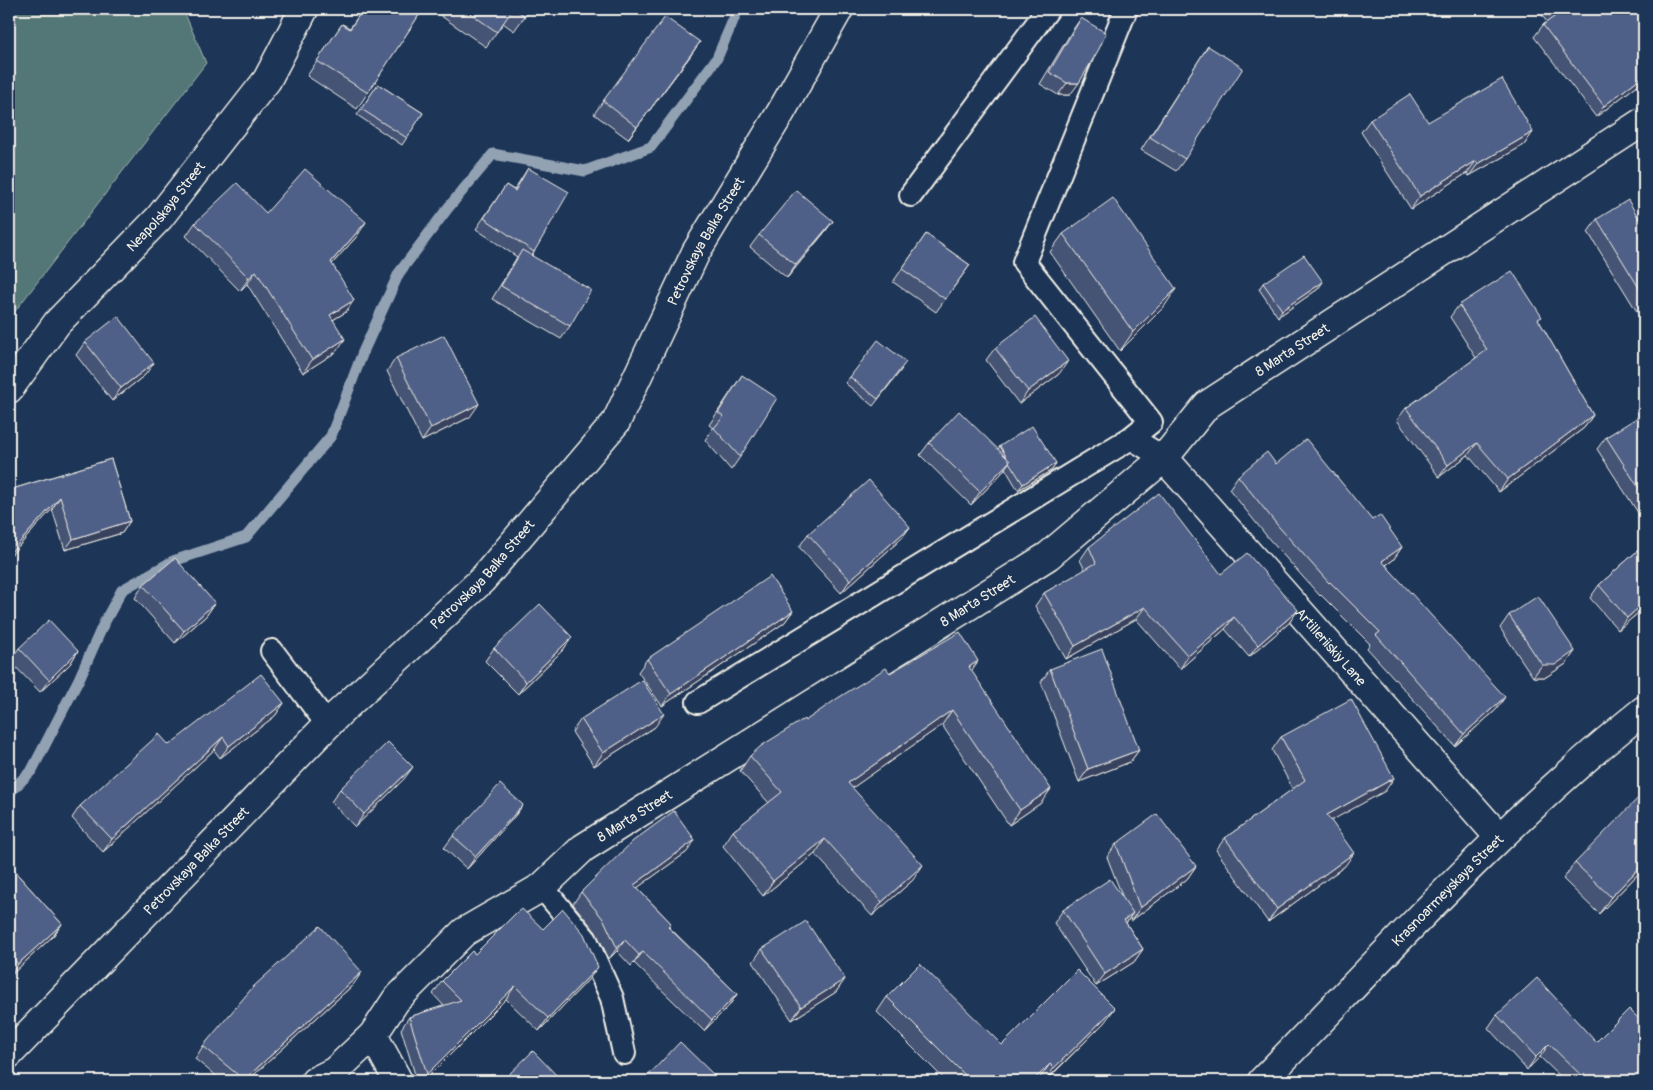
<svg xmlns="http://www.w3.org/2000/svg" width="1653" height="1090" viewBox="0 0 1653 1090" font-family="Pangolin,sans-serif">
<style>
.green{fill:#537676;stroke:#a4b4af}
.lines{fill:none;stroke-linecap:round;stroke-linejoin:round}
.stream{stroke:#92a2b3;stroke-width:11}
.lane-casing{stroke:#f4f1e8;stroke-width:26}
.street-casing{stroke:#f4f1e8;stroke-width:31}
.secondary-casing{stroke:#f4f1e8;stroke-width:31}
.lane{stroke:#1d3557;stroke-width:22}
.street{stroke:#1d3557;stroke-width:28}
.secondary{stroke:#1d3557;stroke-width:28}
.wall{fill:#445375;stroke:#f4f1e8}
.shaded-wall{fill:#37435f;stroke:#f4f1e8}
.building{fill:#4f6088;stroke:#f4f1e8}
.labels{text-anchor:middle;stroke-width:4;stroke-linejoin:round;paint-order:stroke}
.street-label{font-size:14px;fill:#f4f1e8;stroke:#1d3557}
</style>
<rect width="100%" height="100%" fill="#1d3557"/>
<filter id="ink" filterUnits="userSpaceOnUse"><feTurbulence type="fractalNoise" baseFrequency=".02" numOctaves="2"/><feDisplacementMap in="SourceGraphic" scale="10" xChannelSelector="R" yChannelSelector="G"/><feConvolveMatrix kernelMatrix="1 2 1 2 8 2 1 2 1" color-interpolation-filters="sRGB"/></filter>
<g filter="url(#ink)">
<path class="green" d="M9,9H183L206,63L9,319Z"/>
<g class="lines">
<path class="stream" d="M9,793L32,770L79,679L104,623L122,590L173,561L246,537L331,436L363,352L399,273L448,208L493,154L585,171L651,147L717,58L738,9"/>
<g class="lane-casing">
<path id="lane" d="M1126,9L1024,262L1151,422L1131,438L1164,458
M911,195L1048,9
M272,651L328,725
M698,702L1131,438
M542,887L586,940L612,998L624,1053"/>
</g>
<g class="street-casing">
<g id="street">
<path id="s1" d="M9,389L57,323L159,218L267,80L304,9"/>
<path id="s2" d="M1164,458L1499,837"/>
<path d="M373,1035L398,1081"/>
<path id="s3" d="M9,1054L338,714L482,580L616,422L696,252L781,112L839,9"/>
<path id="s4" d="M315,1081L335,1071L373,1035L396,1000L464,932L542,887L583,848L1048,556L1164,458L1207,405L1644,121"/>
</g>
</g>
<g class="secondary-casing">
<g id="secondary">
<path id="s5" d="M1262,1081C1386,954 1505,821 1644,710"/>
</g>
</g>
<use href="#lane" class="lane"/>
<use href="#street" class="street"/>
<use href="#secondary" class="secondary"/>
</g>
<path class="wall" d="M363,9H423L357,109L307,76L342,24L350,28Z
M431,9H530L514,31L503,23L486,47Z
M1537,9H1644V80L1596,117L1534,37L1543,25L1547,22Z
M1081,18L1070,95H1058L1040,84L1072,31Z
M1208,46L1185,159L1176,171L1141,150Z
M691,55L628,139L594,114L603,101Z
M378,84L423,113L402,145L357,115Z
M1370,120L1428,122L1533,132L1524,145L1469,176L1467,173L1411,209L1361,132Z
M528,168L534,252L532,256L570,326L561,339L492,299L517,257L476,229L506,185L514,190Z
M266,213L358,235L332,264L346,312L333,320L336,352L303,373L247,284L240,291L186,236L195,223Z
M1597,219L1644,227V323L1588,232Z
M833,221L824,233L787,278L750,247L759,235Z
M926,234L970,265L936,312L893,282Z
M1063,234L1164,307L1120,351L1050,252Z
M1263,283L1318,289L1278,317L1259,289Z
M1459,305L1539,321L1593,415L1584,428L1499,492L1468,455L1439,477L1397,420L1406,408L1476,358L1450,317Z
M85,342L145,375L112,401L76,355Z
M995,348L1059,374L1019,404L986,360Z
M396,358L470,417L422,441L387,371Z
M902,369L873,406L845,383L850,377Z
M742,375L740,457L731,470L705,440L713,428L709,425Z
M1644,416V522L1597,449L1606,437Z
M929,443L998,449L1000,446L1056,463L1052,470L1018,490L1005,468L1001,474L971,505L920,455Z
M111,459L130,521L122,533L65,550L52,509L9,557V490Z
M1276,464L1372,520L1402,547L1393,560L1386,565L1496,710L1455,746L1367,648L1370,644L1321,595L1320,596L1269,539L1229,489L1238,476Z
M910,527L901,539L841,593L799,547L808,534Z
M1644,545V608L1618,630L1590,598L1599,585Z
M1089,547L1221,574L1298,610L1289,623L1249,657L1225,629L1180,669L1136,619L1066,659L1035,606L1044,593L1085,570L1080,560Z
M143,585L215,603L206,616L175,643L135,598Z
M793,611L784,623L662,706L638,672L647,659Z
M1509,615L1575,651L1566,664L1546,677H1533L1500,628Z
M572,637L563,650L518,694L485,661L494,648Z
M19,648L78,651L70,664L40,692L10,661Z
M1050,669L1139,750L1130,762L1079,782L1041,682Z
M971,671L1041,803L1009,825L942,725L852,788L913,880L872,916L815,854L763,896L723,846L733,831L769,803L740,771L750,756L805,721L890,673Z
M284,703L275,716L220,758L214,750L103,852L72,818L80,806L169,745Z
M581,719L655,727L594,766L572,732Z
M1281,737L1385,791L1331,820L1345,866L1268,922L1216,850L1225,838L1293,789L1272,750Z
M404,779L355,827L331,802L340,789Z
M523,805L514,817L467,869L444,848L453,836Z
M1116,844L1196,866L1187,879L1131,921L1130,918L1126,923L1143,949L1134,962L1096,986L1054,923L1063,910L1123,898L1107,857Z
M687,852L637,888L671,923L669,927L737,994L729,1006L704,1031L634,963L631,966L617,951L609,959L596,932L573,904L581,892Z
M1575,863L1644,868L1599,914L1563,879Z
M9,865L62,924L53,936L9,977Z
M762,949L845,979L836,992L792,1020L753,962Z
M475,954L589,979L539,1031L506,999L424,1081H417L401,1029L409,1017L444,1006L433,994L442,981Z
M353,985L247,1081H222L195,1059L203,1046Z
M887,997L1002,1045L1104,1023L1046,1081H1041L1039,1079L1037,1081H946L877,1012Z
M1497,1015L1596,1042L1644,1081H1565L1540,1057L1527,1070L1488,1028Z"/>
<path class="shaded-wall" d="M700,42L691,55L628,139L637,127Z
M1644,75V80L1596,117L1604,106Z
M1067,83H1079L1070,95H1058Z
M1533,132L1524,145L1469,176L1478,164Z
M1476,161L1467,173L1411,209L1420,196Z
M833,221L824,233L787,278L796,265Z
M366,222L358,235L322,275L331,262Z
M256,271L247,284L240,291L249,278Z
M1323,282L1318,289L1278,317L1282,310Z
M1176,289L1164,307L1120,351L1133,332Z
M354,300L346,312L321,327L330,315Z
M345,339L336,352L303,373L312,360Z
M1068,361L1059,374L1019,404L1028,391Z
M154,363L145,375L112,401L121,388Z
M479,404L470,417L422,441L431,428Z
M1593,415L1584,428L1499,492L1508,479Z
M1477,443L1468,455L1439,477L1448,465Z
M1010,461L1001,474L971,505L980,492Z
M1056,463L1052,470L1018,490L1023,484Z
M60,497L52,509L9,557V555L11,552Z
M130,521L122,533L65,550L73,539Z
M910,527L901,539L841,593L850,580Z
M1402,547L1393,560L1373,574L1382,561Z
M215,603L206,616L175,643L184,631Z
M1644,603V608L1618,630L1627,618Z
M1145,607L1136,619L1066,659L1075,646Z
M1298,610L1289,623L1249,657L1258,645Z
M793,611L784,623L662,706L671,694Z
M1234,617L1225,629L1180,669L1188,656Z
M572,637L563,650L518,694L526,682Z
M78,651L70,664L40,692L49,680Z
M1575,651L1566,664L1546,677H1533L1542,665Z
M978,661L968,676L969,667Z
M1505,697L1496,710L1455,746L1464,734Z
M284,703L275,716L220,758L229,746Z
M952,710L942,725L838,798L848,783Z
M664,714L655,727L594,766L603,753Z
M223,737L214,750L103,852L112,839Z
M1139,750L1130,762L1079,782L1088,769Z
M413,767L404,779L355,827L364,814Z
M1394,778L1385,791L1318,828L1327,815Z
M1051,789L1041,803L1009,825L1020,810Z
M523,805L514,817L467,869L476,856Z
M825,839L815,854L763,896L773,881Z
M695,840L687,852L626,896L634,885Z
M1354,853L1345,866L1268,922L1277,909Z
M1644,863V868L1599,914L1611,897Z
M923,865L913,880L872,916L882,902Z
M1196,866L1187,879L1131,921L1140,908Z
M1133,913L1124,926V920Z
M62,924L53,936L9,977L18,964Z
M625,940L617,951L609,959L617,948Z
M1143,949L1134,962L1096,986L1105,974Z
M643,952L634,963L631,966L639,955Z
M598,967L589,979L539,1031L548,1018Z
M362,972L353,985L247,1081H243Z
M845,979L836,992L792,1020L801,1007Z
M515,986L506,999L424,1081H423L427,1074Z
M737,994L729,1006L704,1031L712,1020Z
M1115,1008L1104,1023L1045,1081L1054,1068Z
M1549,1044L1540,1057L1527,1070L1536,1057Z
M1050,1064L1039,1079L1037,1081H1033Z"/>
<path class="building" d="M363,9H423L368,93L317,61L342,24L350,29Z
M464,9H513L497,32Z
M514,9H530L525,16Z
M1554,9H1644V75L1604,106L1543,25L1558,14Z
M665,17L700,42L637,127L603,101Z
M1081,18L1106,33L1099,49L1079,83H1067L1049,72Z
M1208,46L1243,68L1185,159L1150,137Z
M1502,79L1533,132L1478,164L1476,161L1420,196L1370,120L1410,94L1428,122Z
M378,84L423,113L407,138L361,109Z
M528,168L569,192L534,252L484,218L506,185L515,191Z
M305,169L366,222L331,262L354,300L330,315L345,339L312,360L256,271L249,278L195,223L237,183L266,213Z
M796,190L833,221L796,265L759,235Z
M1113,198L1176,289L1133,332L1063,234Z
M1628,200L1644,227V296L1597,219Z
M926,234L970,265L945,299L902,269Z
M522,250L591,290L570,326L501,286Z
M1304,255L1323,282L1282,310L1263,283Z
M1512,271L1542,317L1538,319L1593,415L1508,479L1477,443L1448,465L1406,408L1487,350L1459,305Z
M118,316L154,363L121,388L85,342Z
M1035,317L1068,361L1028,391L995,348Z
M444,335L479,404L431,428L396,358Z
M878,340L906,362L878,399L850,377Z
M742,375L777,398L740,457L714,428L724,416L718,413Z
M959,411L1010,461L980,492L929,443Z
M1643,414L1644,416V496L1606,437Z
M1032,426L1056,463L1023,484L1009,462L1010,461L1007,458L1000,446Z
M1306,439L1372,520L1380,515L1402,547L1382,561L1505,697L1464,734L1376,635L1380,632L1330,582L1329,583L1278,526L1238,476L1267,452L1276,464Z
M111,459L130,521L73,539L60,497L11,552L9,551V490Z
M869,480L910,527L850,580L808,534Z
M1159,493L1221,574L1247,553L1298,610L1258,645L1234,617L1188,656L1145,607L1075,646L1044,593L1096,563L1089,547Z
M1644,545V603L1627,618L1599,585Z
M175,558L215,603L184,631L143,585Z
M770,576L793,611L671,694L647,659Z
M1538,596L1575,651L1555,665H1542L1509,615Z
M540,604L572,637L526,682L494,648Z
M49,620L78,651L49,680L19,648Z
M960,632L978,661L969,667L1051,789L1020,810L952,710L848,783L923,865L882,902L825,839L773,881L733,831L782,792L750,756L761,746L804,719L805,721L838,698L886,668L890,673Z
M1102,649L1139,750L1088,769L1050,669Z
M261,674L284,703L229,746L223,737L112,839L80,806L159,734L169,745Z
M642,680L664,714L603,753L581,719Z
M1351,699L1394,778L1327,815L1354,853L1277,909L1225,838L1305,780L1281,737Z
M388,742L413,767L364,814L340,789Z
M500,784L523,805L476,856L453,836Z
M1644,792V863L1611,897L1575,863Z
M674,811L695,840L634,885L671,923L668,927L737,994L712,1020L643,952L639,955L625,940L617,948L604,920L581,892L633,841Z
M1157,814L1196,866L1140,908L1116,844Z
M9,865L62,924L18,964L9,954Z
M1110,879L1133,913L1124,920L1143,949L1105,974L1063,910Z
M522,909L543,929L563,909L584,934L598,967L548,1018L515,986L427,1074L409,1017L461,1000L442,981L472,951L475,954L517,912Z
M806,921L845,979L801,1007L762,949Z
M320,926L362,972L244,1080L203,1046L253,987Z
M920,964L1002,1045L1077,970L1115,1008L1054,1068L1050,1064L1033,1081H962L967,1077L887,997Z
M1537,978L1596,1042L1629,1009L1644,1024V1081H1587L1549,1044L1536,1057L1497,1015Z
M680,1042L716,1077L712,1081H643Z
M533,1051L562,1081H502Z"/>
</g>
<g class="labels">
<g class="street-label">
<text dy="5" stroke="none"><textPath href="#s1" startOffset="241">Neapolskaya Street</textPath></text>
<text dy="5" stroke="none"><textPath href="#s3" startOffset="1079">Petrovskaya Balka Street</textPath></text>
<text dy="5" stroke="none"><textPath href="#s4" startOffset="1230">8 Marta Street</textPath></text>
<text dy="5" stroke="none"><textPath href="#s3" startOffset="674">Petrovskaya Balka Street</textPath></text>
<text dy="5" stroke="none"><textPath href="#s4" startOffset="825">8 Marta Street</textPath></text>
<text dy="5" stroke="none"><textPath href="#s2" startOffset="252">Artilleriiskiy Lane</textPath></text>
<text dy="5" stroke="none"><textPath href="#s4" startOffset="420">8 Marta Street</textPath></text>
<text dy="5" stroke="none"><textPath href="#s3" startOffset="269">Petrovskaya Balka Street</textPath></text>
<text dy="5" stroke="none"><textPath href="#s5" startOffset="266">Krasnoarmeyskaya Street</textPath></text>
</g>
</g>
<rect width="1653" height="1090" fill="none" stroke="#1d3557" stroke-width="30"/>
<rect x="15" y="15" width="1623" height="1060" fill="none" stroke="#f4f1e8" stroke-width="2" filter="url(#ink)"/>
</svg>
